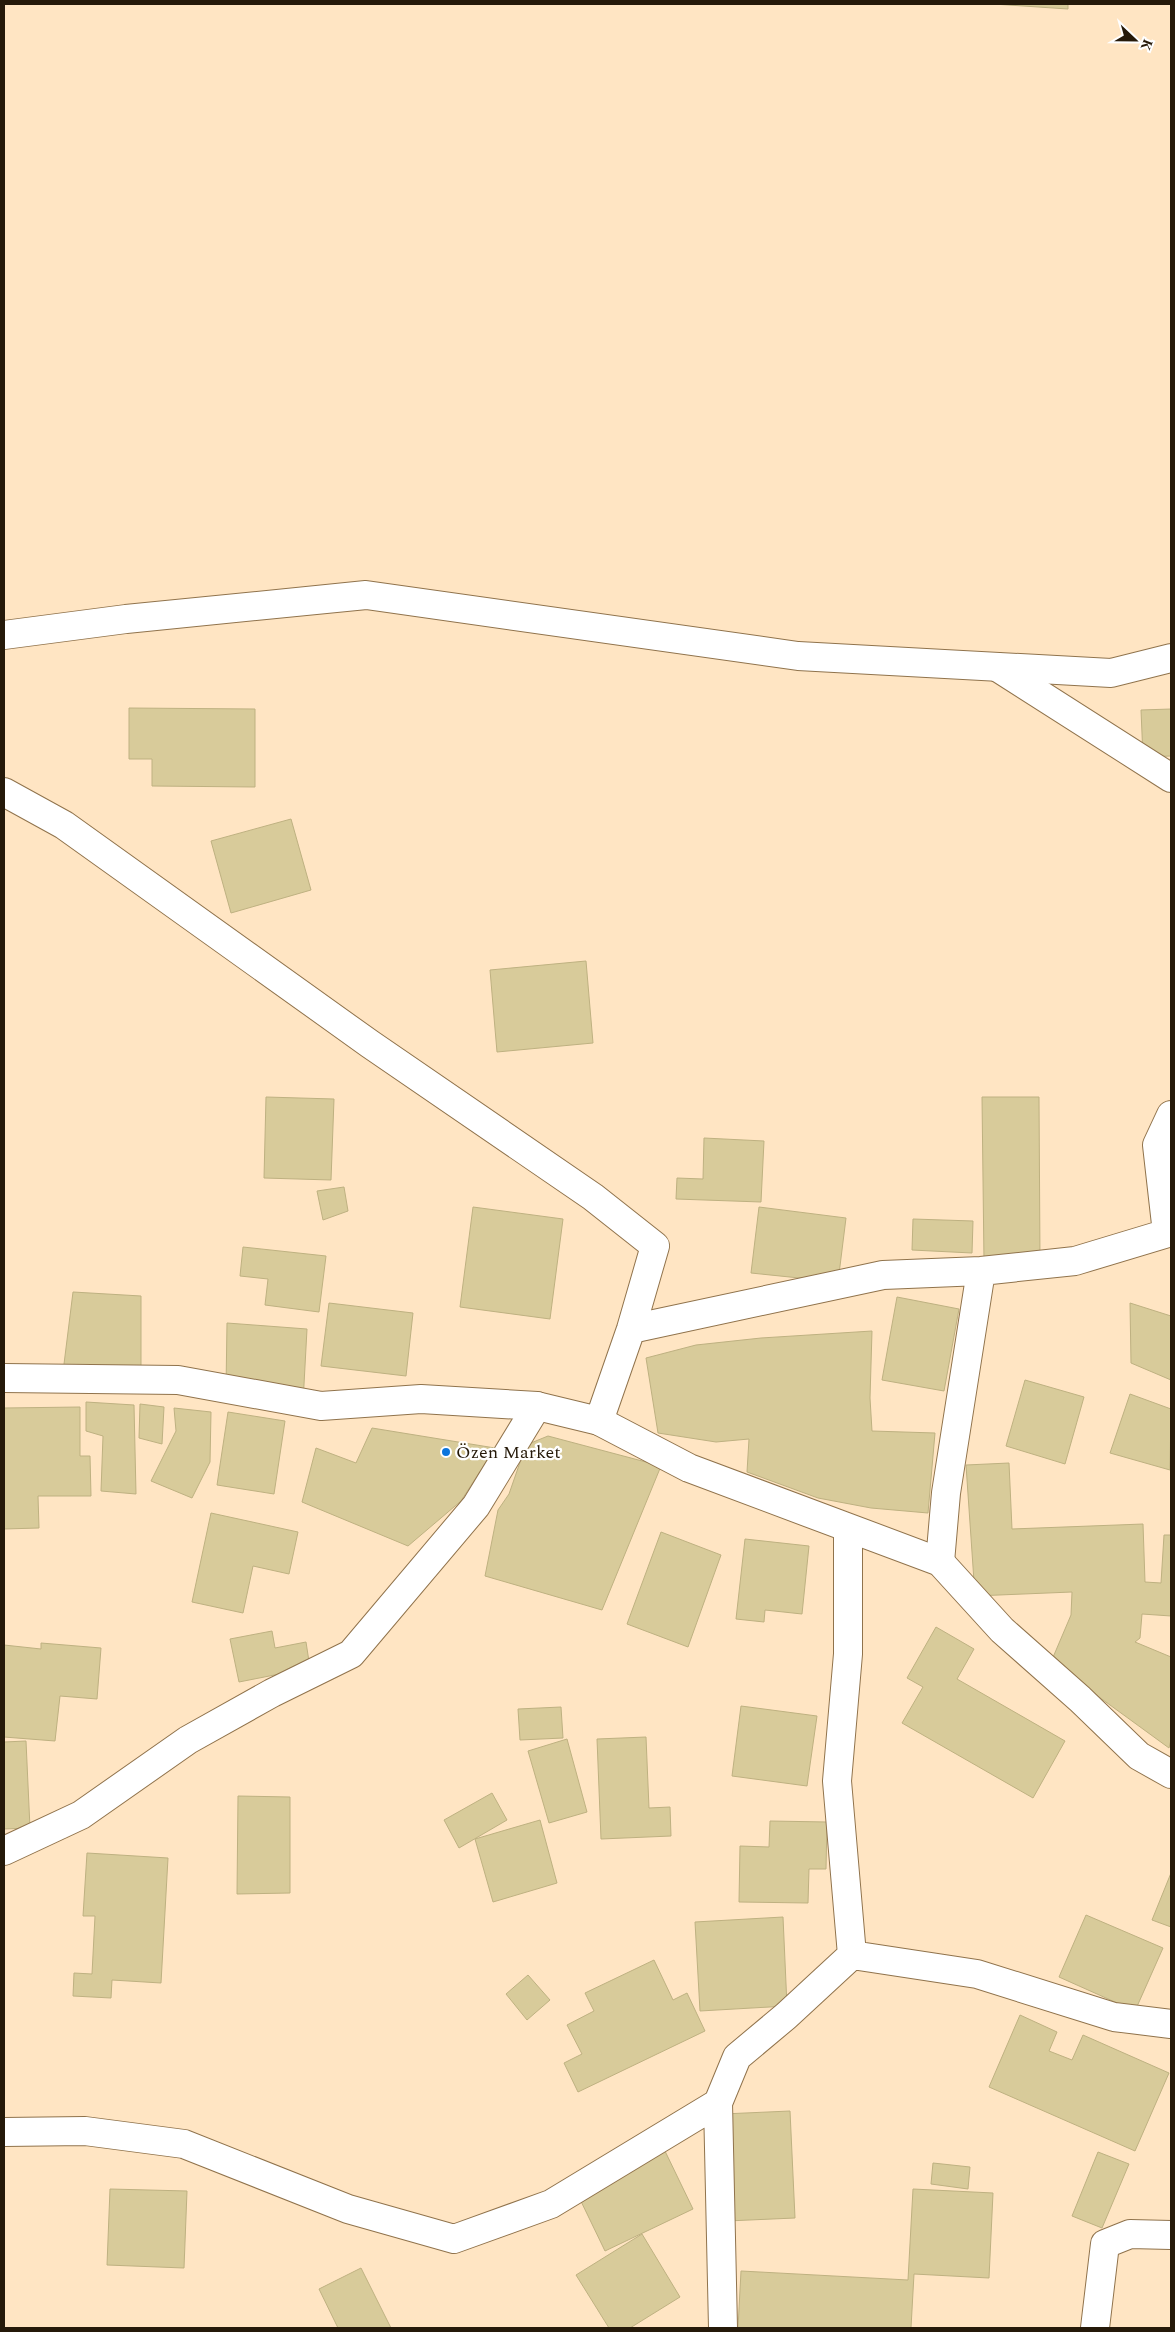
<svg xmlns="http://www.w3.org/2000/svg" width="1175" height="2332" viewBox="0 0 1175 2332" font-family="Spectral,serif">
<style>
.building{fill:#d8cb9a;stroke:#beb181}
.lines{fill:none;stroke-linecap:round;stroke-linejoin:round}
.street-casing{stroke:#90734c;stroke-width:30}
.secondary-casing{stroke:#90734c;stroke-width:30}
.street{stroke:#fff;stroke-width:28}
.secondary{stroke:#fff;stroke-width:28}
.poi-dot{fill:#0b75dd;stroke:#fff;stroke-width:2}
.labels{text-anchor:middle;stroke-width:4.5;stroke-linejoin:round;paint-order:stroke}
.poi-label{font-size:18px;fill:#251909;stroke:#fff;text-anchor:start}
</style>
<rect width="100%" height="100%" fill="#ffe5c3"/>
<path class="building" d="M993,4H1068V9Z
M129,708L255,709V787L152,786V759H129Z
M1171,709V756L1143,757L1141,710Z
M291,819L311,890L231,913L211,841Z
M586,961L593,1043L497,1052L490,970Z
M266,1097L334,1099L331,1180L264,1178Z
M982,1097H1039L1040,1261L984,1262Z
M704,1138L764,1141L761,1202L676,1199L677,1178L703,1179Z
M344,1187L348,1211L323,1220L317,1191Z
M473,1207L563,1219L550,1319L460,1307Z
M759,1207L846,1218L838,1282L751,1273Z
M913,1219L973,1221L972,1253L912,1250Z
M243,1247L326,1256L319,1312L265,1305L268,1279L240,1276Z
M73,1292L141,1296V1377L63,1372Z
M897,1297L959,1309L944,1391L882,1380Z
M329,1303L413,1313L406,1376L321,1366Z
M1130,1303L1171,1316V1380L1131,1363Z
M227,1323L307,1329L303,1403L226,1389Z
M872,1331L870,1398L872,1431L935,1433L928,1513L871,1508L818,1498L747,1472L749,1439L716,1442L658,1433L646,1358L696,1345L761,1338Z
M1025,1380L1084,1397L1065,1464L1006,1446Z
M1130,1394L1171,1409L1170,1470L1110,1453Z
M86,1402L134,1405L136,1494L101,1491L103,1436L86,1431Z
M140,1404L164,1407L162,1444L139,1438Z
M80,1407V1456H90L91,1496H38L39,1528L4,1529V1408Z
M174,1408L211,1412L210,1462L192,1498L151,1481L176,1431Z
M228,1412L285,1421L274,1494L217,1485Z
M372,1428L495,1448L461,1501L408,1546L302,1502L316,1448L356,1463Z
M548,1436L661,1466L602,1610L485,1576L498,1510L509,1494L526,1445Z
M1009,1463L1012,1529L1143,1524L1145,1582L1161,1583L1164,1535H1171V1616L1142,1614L1140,1638L1135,1642L1171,1657V1740L1169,1748L1051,1662L1071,1615L1072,1592L975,1596L966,1465Z
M211,1513L298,1532L289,1574L253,1566L243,1613L192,1602Z
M661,1532L721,1555L688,1647L627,1624Z
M745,1539L809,1546L802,1614L765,1610L764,1622L736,1619Z
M936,1627L974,1649L957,1679L1065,1741L1033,1798L902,1723L923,1687L907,1678Z
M272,1631L275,1648L306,1642L310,1668L239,1682L230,1639Z
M41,1643L101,1648L97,1699L60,1696L55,1741L4,1737V1645L41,1649Z
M741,1706L817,1716L807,1786L732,1776Z
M561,1707L563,1738L520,1740L518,1709Z
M646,1737L649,1808L670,1807L671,1836L601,1839L597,1739Z
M567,1739L587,1812L549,1823L528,1751Z
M26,1741L30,1828L4,1829V1742Z
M492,1793L507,1820L459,1848L444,1820Z
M238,1796L290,1797V1893L237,1894Z
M540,1820L557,1883L493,1902L475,1839Z
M770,1821L827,1822L826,1869H809L808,1903L739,1902L740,1846L769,1847Z
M87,1853L168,1858L161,1983L112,1980L111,1998L73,1996L74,1973L92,1974L95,1916H83Z
M1171,1873V1927L1152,1920Z
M1086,1915L1163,1948L1135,2011L1059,1977Z
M783,1917L787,2006L700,2011L695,1922Z
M654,1960L673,2000L687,1993L705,2031L578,2092L564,2063L582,2054L567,2025L594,2011L585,1993Z
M528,1975L550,2000L527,2020L506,1994Z
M1020,2015L1057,2032L1049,2051L1072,2060L1083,2035L1169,2073L1135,2151L989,2087Z
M790,2111L795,2218L727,2221L723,2114Z
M664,2149L693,2209L605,2251L576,2191Z
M1098,2152L1129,2164L1102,2228L1072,2216Z
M933,2163L970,2167L968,2189L931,2184Z
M110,2189L187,2191L184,2268L107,2265Z
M913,2189L993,2193L989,2278L914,2274L911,2328H738L741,2271L908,2280Z
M642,2234L680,2297L630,2328H609L576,2275Z
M361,2268L391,2328H338L319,2289Z"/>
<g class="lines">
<g class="street-casing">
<path id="street" d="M997,667L1171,778
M4,792L64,825L370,1044L593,1197L655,1246L631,1329L599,1421
M1167,1233L1157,1145L1171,1115
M631,1329L883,1275L981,1271L1075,1261L1171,1232
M940,1562L946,1493L981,1271
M4,1851L81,1815L188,1740L272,1693L351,1654L476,1506L537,1406
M852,1955L977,1974L1114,2017L1171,2024
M4,2132L85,2131L184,2144L348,2209L454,2239L551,2204L718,2103
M723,2328L718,2103L737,2057L786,2016L852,1955L837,1781L848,1654V1529
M1095,2328L1105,2244L1130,2234L1171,2235"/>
</g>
<g class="secondary-casing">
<path id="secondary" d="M4,635L126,619L366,595L798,656L1111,673L1171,658
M4,1378L178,1380L321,1406L421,1399L537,1406L599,1421L689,1468L940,1562L1002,1630L1080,1699L1139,1756L1171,1774"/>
</g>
<use href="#street" class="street"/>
<use href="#secondary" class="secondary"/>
</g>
<circle class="poi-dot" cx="446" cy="1452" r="5"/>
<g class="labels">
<g class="poi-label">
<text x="456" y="1458">Özen Market</text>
</g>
</g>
<rect width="1175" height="2332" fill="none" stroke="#251909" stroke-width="10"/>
<g transform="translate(1135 40) rotate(112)" stroke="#ffffff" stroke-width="4" paint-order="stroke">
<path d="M0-4L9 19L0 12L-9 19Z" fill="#251909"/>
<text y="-8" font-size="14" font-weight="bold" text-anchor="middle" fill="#251909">K</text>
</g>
</svg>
